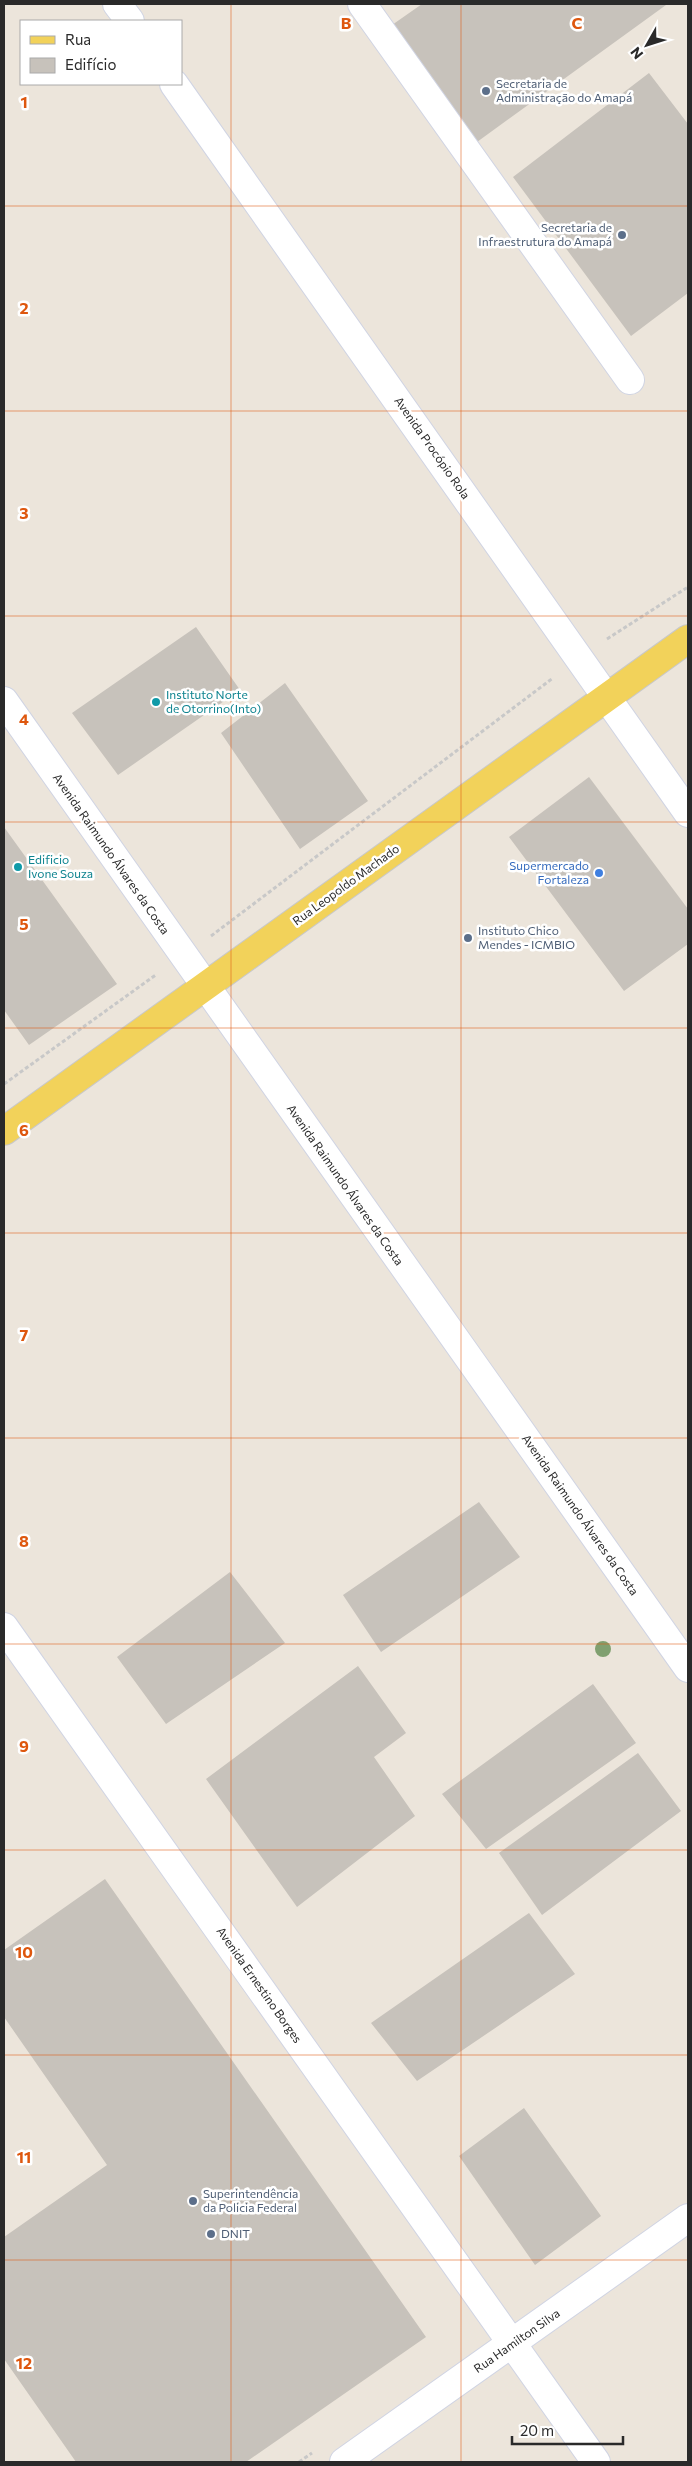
<svg xmlns="http://www.w3.org/2000/svg" width="692" height="2466" viewBox="0 0 692 2466" font-family="Commissioner,sans-serif">
<style>
.building{fill:#c7c2bb}
.lines{fill:none;stroke-linecap:round;stroke-linejoin:round}
.minor-casing{stroke:#d0d4e3;stroke-width:30}
.major-casing{stroke:#c8c8c8;stroke-width:30}
.path{stroke:#c8c8c8;stroke-width:3;stroke-dasharray:4 2.5;stroke-linecap:butt}
.minor{stroke:#fff;stroke-width:28}
.major{stroke:#f2d25a;stroke-width:28}
.tree{fill:#80a070}
.grid{fill:none;stroke:#de570e;stroke-width:1;stroke-opacity:0.55}
.service-dot{fill:#5c6f8a;stroke:#fff;stroke-width:2}
.culture-dot{fill:#0f9aa8;stroke:#fff;stroke-width:2}
.shop-dot{fill:#3f7fe0;stroke:#fff;stroke-width:2}
.labels{text-anchor:middle;stroke-width:5;stroke-linejoin:round;paint-order:stroke}
.service-label{font-size:12px;fill:#4e5e75;stroke:#fff;text-anchor:start}
.street-label{font-size:12px;fill:#2a2a2a;stroke:#fff}
.culture-label{font-size:12px;fill:#0d838f;stroke:#fff;text-anchor:start}
.shop-label{font-size:12px;fill:#366cbe;stroke:#fff;text-anchor:end}
.grid-label{font-size:16px;text-anchor:middle;font-weight:bold;fill:#de570e;stroke:#fff;stroke-width:5;stroke-linejoin:round;paint-order:stroke}
</style>
<rect width="100%" height="100%" fill="#ece5db"/>
<path class="building" d="M422,4H665L666,5L466,150L382,32Z
M649,73L688,124V293L631,336L513,177Z
M196,627L240,690L118,775L72,713Z
M285,683L368,801L300,849L221,733Z
M589,777L688,909V944L624,991L509,837Z
M4,827L117,984L29,1045L4,1010Z
M479,1502L520,1557L381,1652L343,1595Z
M230,1572L285,1643L166,1724L117,1657Z
M358,1666L406,1733L374,1757L415,1816L297,1907L206,1779Z
M593,1684L636,1743L486,1849L442,1794Z
M638,1753L681,1811L542,1915L499,1853Z
M105,1879L426,2337L246,2462H76L4,2359V2237L107,2165L4,2017V1950Z
M529,1913L575,1974L417,2081L371,2023Z
M524,2108L601,2216L535,2265L459,2156Z"/>
<g class="lines">
<g class="minor-casing">
<path id="minor" d="M117,4L130,21
M362,4L630,380
M174,84L688,813
M4,701L688,1668
M4,1627L596,2462
M344,2462L688,2218"/>
</g>
<g class="major-casing">
<path id="major" d="M4,1131L688,639"/>
</g>
<path class="path" d="M607,639L688,587
M211,936L553,678
M4,1084L157,974
M299,2462L312,2453"/>
<use href="#minor" class="minor"/>
<use href="#major" class="major"/>
</g>
<circle class="tree" cx="603" cy="1649" r="8"/>
<path class="grid" d="M231,4V2462M461,4V2462M4,206H688M4,411H688M4,616H688M4,822H688M4,1028H688M4,1233H688M4,1438H688M4,1644H688M4,1850H688M4,2055H688M4,2260H688"/>
<g class="service-dot">
<circle cx="486" cy="91" r="5"/>
<circle cx="622" cy="235" r="5"/>
<circle cx="468" cy="938" r="5"/>
<circle cx="193" cy="2201" r="5"/>
<circle cx="211" cy="2234" r="5"/>
</g>
<g class="culture-dot">
<circle cx="156" cy="702" r="5"/>
<circle cx="18" cy="867" r="5"/>
</g>
<circle class="shop-dot" cx="599" cy="873" r="5"/>
<g class="labels">
<g class="service-label">
<text x="496" y="88">Secretaria de<tspan x="496" dy="14">Administração do Amapá</tspan></text>
<text x="612" y="232" text-anchor="end">Secretaria de<tspan x="612" dy="14">Infraestrutura do Amapá</tspan></text>
<text x="478" y="935">Instituto Chico<tspan x="478" dy="14">Mendes - ICMBIO</tspan></text>
<text x="203" y="2198">Superintendência<tspan x="203" dy="14">da Policia Federal</tspan></text>
<text x="221" y="2238">DNIT</text>
</g>
<g class="street-label">
<text transform="translate(432 448) rotate(55)" y="4">Avenida Procópio Rola</text>
<text transform="translate(111 854) rotate(55)" y="4">Avenida Raimundo Álvares da Costa</text>
<text transform="translate(346 885) rotate(-36)" y="4">Rua Leopoldo Machado</text>
<text transform="translate(345 1185) rotate(55)" y="4">Avenida Raimundo Álvares da Costa</text>
<text transform="translate(580 1515) rotate(55)" y="4">Avenida Raimundo Álvares da Costa</text>
<text transform="translate(259 1985) rotate(55)" y="4">Avenida Ernestino Borges</text>
<text transform="translate(517 2341) rotate(-35)" y="4">Rua Hamilton Silva</text>
</g>
<g class="culture-label">
<text x="166" y="699">Instituto Norte<tspan x="166" dy="14">de Otorrino(Into)</tspan></text>
<text x="28" y="864">Edificio<tspan x="28" dy="14">Ivone Souza</tspan></text>
</g>
<g class="shop-label">
<text x="589" y="870">Supermercado<tspan x="589" dy="14">Fortaleza</tspan></text>
</g>
</g>
<g class="grid-label">
<text x="346" y="29">B</text>
<text x="577" y="29">C</text>
<text x="24" y="108">1</text>
<text x="24" y="314">2</text>
<text x="24" y="519">3</text>
<text x="24" y="725">4</text>
<text x="24" y="930">5</text>
<text x="24" y="1136">6</text>
<text x="24" y="1341">7</text>
<text x="24" y="1547">8</text>
<text x="24" y="1752">9</text>
<text x="24" y="1958">10</text>
<text x="24" y="2163">11</text>
<text x="24" y="2369">12</text>
</g>
<rect width="692" height="2466" fill="none" stroke="#2a2a2a" stroke-width="10"/>
<rect x="20" y="20" width="162" height="65" fill="#ffffff" stroke="#aaaaaa"/>
<rect x="30" y="36" width="25" height="8" fill="#f2d25a" stroke="#aaaaaa"/>
<text x="65" y="45" font-size="15" fill="#2a2a2a">Rua</text>
<rect x="30" y="58" width="25" height="15" fill="#c7c2bb" stroke="#aaaaaa"/>
<text x="65" y="70" font-size="15" fill="#2a2a2a">Edifício</text>
<g transform="translate(647 45) rotate(231)" stroke="#ffffff" stroke-width="4" paint-order="stroke">
<path d="M0-4L9 19L0 12L-9 19Z" fill="#2a2a2a"/>
<text y="-8" font-size="14" font-weight="bold" text-anchor="middle" fill="#2a2a2a">N</text>
</g>
<path d="M512 2436v8h111v-8" fill="none" stroke="#2a2a2a" stroke-width="2.5"/>
<text x="520" y="2436" font-size="15" fill="#2a2a2a" stroke="#ffffff" stroke-width="4" paint-order="stroke">20 m</text>
</svg>
